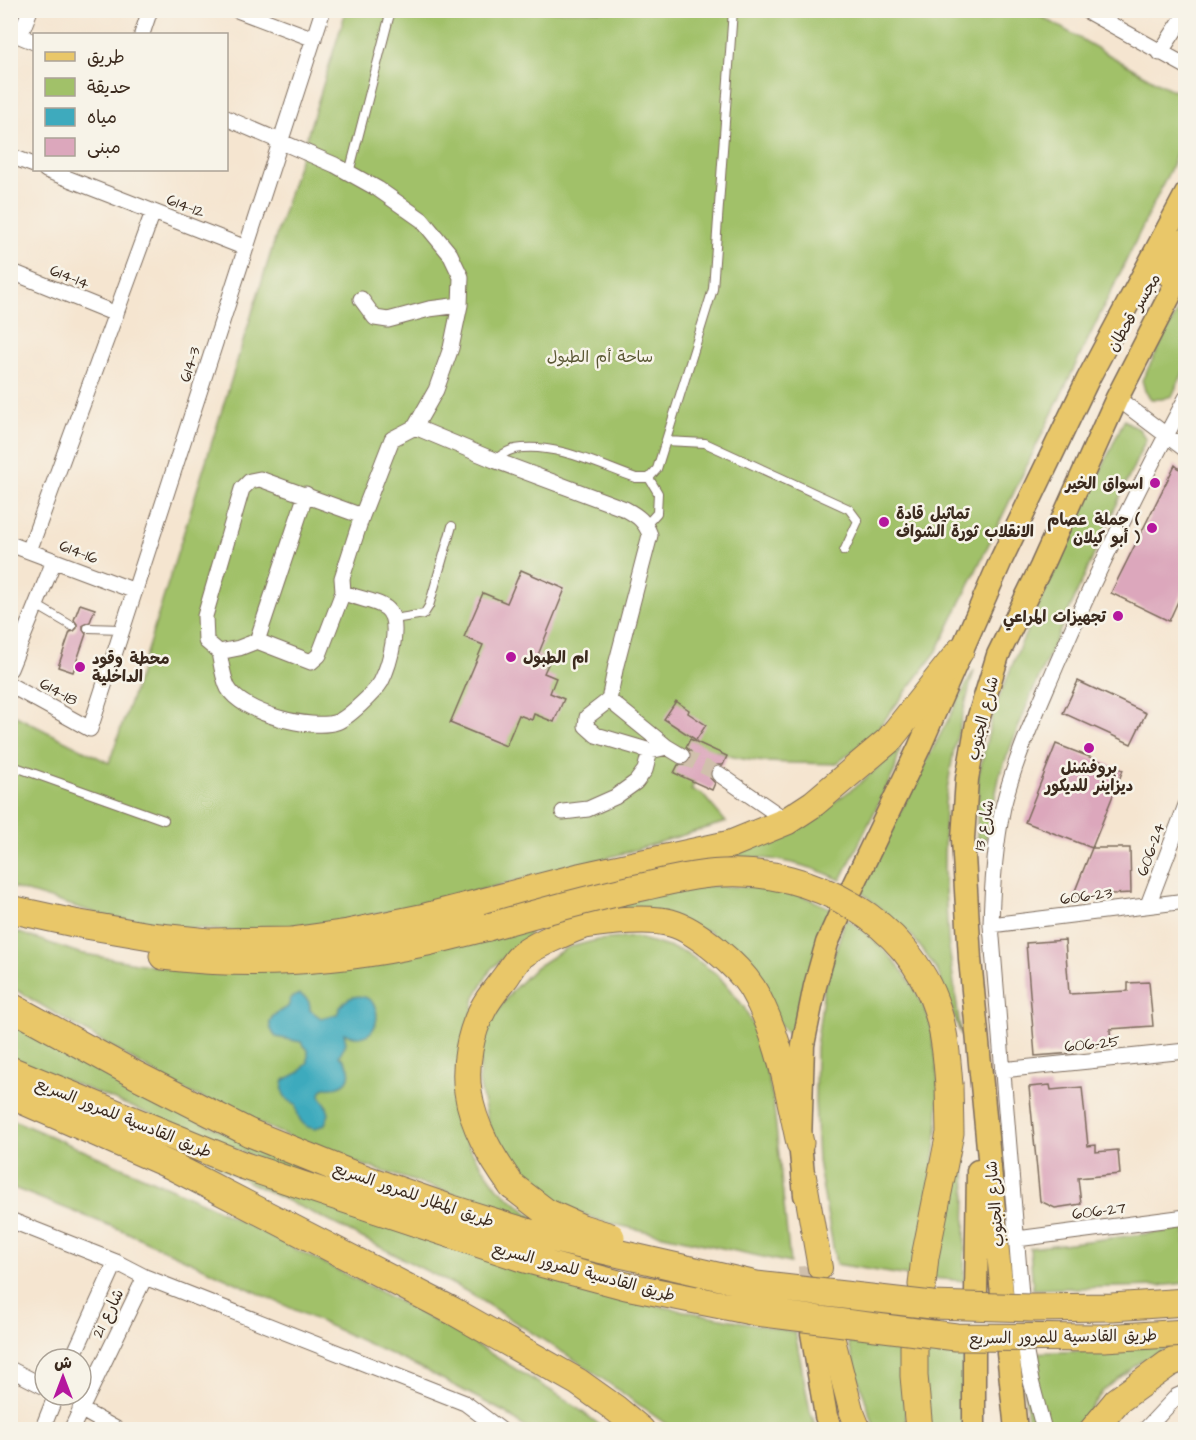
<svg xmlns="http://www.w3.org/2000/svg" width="1196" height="1440" viewBox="0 0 1196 1440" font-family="'Architects Daughter','Playpen Sans Arabic',sans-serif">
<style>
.green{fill:#a1c169;stroke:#6e7644;stroke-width:1.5}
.water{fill:#3eaabd;stroke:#3c6a6e;stroke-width:1.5}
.building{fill:#dca7bc}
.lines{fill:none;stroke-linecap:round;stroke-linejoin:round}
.minor-tunnel{stroke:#d0c0ac;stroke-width:15;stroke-dasharray:15 8;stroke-linecap:butt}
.primary-tunnel{stroke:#d0c0ac;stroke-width:22;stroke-dasharray:22 11;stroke-linecap:butt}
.service-casing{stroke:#7c6b5c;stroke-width:10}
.minor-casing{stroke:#7c6b5c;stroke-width:17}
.primary-casing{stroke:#7c6b5c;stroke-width:25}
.trunk-casing{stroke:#7c6b5c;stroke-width:26}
.motorway-casing{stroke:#7c6b5c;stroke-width:29}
.service{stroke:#fff;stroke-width:8}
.minor{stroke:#fff;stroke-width:15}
.primary{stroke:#e9c769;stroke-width:22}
.trunk{stroke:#e9c769;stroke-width:24}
.motorway{stroke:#e9c769;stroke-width:27}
.motorway-bridge-casing{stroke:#7c6b5c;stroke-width:29;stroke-linecap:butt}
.motorway-bridge{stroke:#e9c769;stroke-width:27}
.poi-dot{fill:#b5179e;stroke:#f7f3e8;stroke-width:2}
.labels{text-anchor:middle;stroke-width:5;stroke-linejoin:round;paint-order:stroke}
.street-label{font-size:16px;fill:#3b2a1e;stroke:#f7f3e8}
.park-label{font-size:16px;fill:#5a5734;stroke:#f7f3e8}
.poi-label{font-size:16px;font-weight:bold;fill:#3b2a1e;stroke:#f7f3e8;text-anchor:end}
</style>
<rect width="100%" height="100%" fill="#f7f3e8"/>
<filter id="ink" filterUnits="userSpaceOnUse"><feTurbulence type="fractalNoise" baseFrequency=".0167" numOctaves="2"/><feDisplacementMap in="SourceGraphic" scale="12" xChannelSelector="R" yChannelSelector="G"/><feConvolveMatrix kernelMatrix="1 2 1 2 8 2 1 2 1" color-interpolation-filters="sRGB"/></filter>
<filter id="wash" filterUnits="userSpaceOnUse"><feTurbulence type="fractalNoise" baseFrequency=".008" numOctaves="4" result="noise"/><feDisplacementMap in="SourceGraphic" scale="24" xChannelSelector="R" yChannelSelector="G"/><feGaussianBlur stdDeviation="1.35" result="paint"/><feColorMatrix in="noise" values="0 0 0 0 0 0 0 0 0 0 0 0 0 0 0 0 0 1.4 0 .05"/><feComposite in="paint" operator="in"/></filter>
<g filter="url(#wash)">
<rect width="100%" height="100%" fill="#f5e5d0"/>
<path class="green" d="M346,11H1032L1160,84L1182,94C1190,124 1181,142 1170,170L937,651L873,735L836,764C799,762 749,766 716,751L706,756L691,790L702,794L726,822L618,855L410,908L317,925L244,932L176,927L109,917L11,887L10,713L109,763L140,673Z
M1185,297V369L1172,396L1162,399H1151L1145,391L1142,380Z
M1124,420L1139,429L1146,439L1031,695L1000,774L986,839H977L978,777L994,710L1020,646Z
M974,670L954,749L945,803L944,870L948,940L961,1035L937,970L913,937L859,890Z
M900,748L895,770L841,880C797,859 763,857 715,856L829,806L860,783Z
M682,885L785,888L832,909L795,1030L789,1033L784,1030L709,931L589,913Z
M846,918C882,943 913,977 929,1019C932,1027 932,1037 934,1046C948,1122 926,1202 914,1277L836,1264L818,1161L815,1100L816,1047L825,982Z
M532,926L528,936L491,969L475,997L457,1098L469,1148L498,1188L537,1220L328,1154L182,1089L11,987V930L79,953L159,967Z
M635,937L685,952L718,975L744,1007L758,1037L773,1098L790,1263L604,1222L551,1202L513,1171L492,1139L479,1082L481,1047L490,1021L512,991L536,967L566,948L597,940Z
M10,1019L154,1100L228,1134L419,1209L270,1163L11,1058Z
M962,1097L966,1195L964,1281L932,1278Z
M11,1119L202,1202L379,1291L457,1333L568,1401L605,1429H527L506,1413L427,1371L124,1231L11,1187Z
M163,1141L410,1233L616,1298L795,1332L810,1411L817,1429H673L583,1365L466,1291L323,1218Z
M1185,1229V1283L1159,1286L1033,1289L1030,1248Z
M848,1342L901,1349L907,1429H875L858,1378Z
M1173,1344L1140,1362L1103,1391L1075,1429H1029L1021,1353L1089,1351Z
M922,1349L966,1353L964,1429H927Z"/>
<path class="water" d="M299,994C307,998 310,1000 310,1010L321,1018L337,1014C340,1006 344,999 353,997C388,989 384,1053 344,1033L346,1043L339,1056C351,1063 355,1081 339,1086C334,1088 329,1086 325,1088C320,1090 321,1091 320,1096L326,1104L329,1114L325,1124L315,1129C301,1127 297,1117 296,1104C285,1100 280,1092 284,1080L300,1072L308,1062V1050L301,1042L276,1037C262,1021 274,1013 288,1007L291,998Z"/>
<g id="blocks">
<path class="building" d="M1175,465L1185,474V586L1169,621L1111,593Z
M521,570L565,589L538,655L550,660L544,673L556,678L550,693L564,699L554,722L534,714L532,720L519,715L506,746L450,723L483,645L464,637L483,593L507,603Z
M80,604L95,609L90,622L83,625V630L86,634L73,672L58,667L70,632L74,631L77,628V624L74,620Z
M1078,681L1146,713L1131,744L1063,713Z
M676,701L689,710L688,713L706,725L696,740L664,719Z
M690,739L727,756L723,765H715L711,769L710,778L715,783L712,790L674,773L678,765H686L691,760V752L686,747Z
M1056,744L1123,770L1092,848L1025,822Z
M1092,848H1130L1131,893L1073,896Z
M1065,940L1069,994L1128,991V983L1149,982L1153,1026L1110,1029L1111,1046L1073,1049V1053L1035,1056L1026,943Z
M1050,1085L1051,1090L1082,1087L1088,1146L1096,1145V1152L1118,1150L1120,1174L1078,1178L1081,1204L1055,1208L1040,1201L1029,1087Z"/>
</g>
</g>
<g filter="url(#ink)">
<use href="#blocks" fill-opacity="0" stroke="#7c6b5c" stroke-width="1.5"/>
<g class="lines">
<path class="minor-tunnel" d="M682,756L719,774"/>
<path class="primary-tunnel" d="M809,1266L812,1333"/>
<g class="service-casing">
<path id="service" d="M349,173L391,10
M666,441L705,443L849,509L858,521L844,551
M494,460C500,456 508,450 515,449C555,442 599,465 636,478H649L657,469L713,289L733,10
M646,525L657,513L658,493L649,478
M36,605L72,626
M394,619L424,614L429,606L452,526
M88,628L122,629
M10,765L164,820"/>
</g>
<g class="minor-casing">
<path id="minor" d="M237,10L314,39
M1085,10L1186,66
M10,32L34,42
M142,34L150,10
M20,36L30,10
M1160,53L1186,13
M226,118L335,165L378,189L422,220L450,254L461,277L460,305L429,309L388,320L375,318L361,299
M10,156L34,165
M46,170L246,248
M10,271L116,314
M1117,398L1186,450
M415,427L494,460L625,509C638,516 645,521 650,535L616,665L609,700L667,747L682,756
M10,544L135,591
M29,551L153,212
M343,592L319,655L311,662L257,641L239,648L219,652L206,641L205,616L242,489L250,481L260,479L362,516
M257,641L306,494
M219,652C221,663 223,678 228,688C242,713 311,731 337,722C348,718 375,692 381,682C389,666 403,621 386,608C376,600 356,599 343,592L342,578L362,516L392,439L415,427L436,390L451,348L460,305
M10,669L54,561
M10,685L90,729L323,10
M609,700L587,717L586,726L596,735L650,751L667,747
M719,774L787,821
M563,812L588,809L615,797L636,782L645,770L650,751
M1148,905L1186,805
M991,925L1186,901
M1002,1070L1186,1051
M10,1220L116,1262L145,1277L465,1403L501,1430
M1017,1239L1186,1217
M1021,1295L991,925C992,885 995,846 1003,807C1015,758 1037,711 1056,666C1095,575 1139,486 1186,398
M1026,1353L1031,1381L1044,1430
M72,1359L116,1262
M10,1369L45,1387
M80,1409L118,1430
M42,1430L56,1395
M71,1430L145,1277
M1145,1430L1177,1396L1186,1392"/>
</g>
<g class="primary-casing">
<path id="primary" d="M1167,274L1186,239
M851,890L919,748L1001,560L1088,379L1186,194
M805,1195L800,1143L803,1045L815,986L827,943L842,910
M976,1293L978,1171
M1002,1294L970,959L963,839L967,779L977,723L998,655L1041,567L1117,398L1186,264
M812,1333L826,1416L831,1430
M1008,1353L1016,1430
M974,1430V1350"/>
</g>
<g class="trunk-casing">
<path id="trunk" d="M804,1177L820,1268
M832,1336L851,1410L859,1430"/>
</g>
<g class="motorway-casing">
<path id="motorway" d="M10,909L74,923L150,936L208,942L291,941L348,933L421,918L579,877L731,844L787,821L813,804L889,740L960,651
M163,956C245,966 327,962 408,946C435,941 462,933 488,927
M10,1006L136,1075L250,1133
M10,1070L242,1165
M10,1095L172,1166L453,1311L578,1382L616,1409L641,1430
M512,1186C492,1158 473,1127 468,1092C464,1066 470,1032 483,1009C489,997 499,986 507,975C511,969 515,962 520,957C529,948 572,928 585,925C607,921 651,917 671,923C697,930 738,966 752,988C780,1035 788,1090 800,1143
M922,1285L925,1257L950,1133L949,1085
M914,1346V1376L919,1430
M1093,1430L1117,1401L1168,1364L1186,1356"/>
</g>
<use href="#service" class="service"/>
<use href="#minor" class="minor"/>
<use href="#primary" class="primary"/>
<use href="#trunk" class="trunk"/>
<use href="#motorway" class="motorway"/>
<g class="motorway-bridge-casing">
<path id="motorway-bridge" d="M488,927C541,912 593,897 647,886C672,880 697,874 723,873C812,868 909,921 937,1009C945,1034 947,1059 949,1085
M250,1133L349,1173L449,1208L533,1234L756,1285L932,1305L1031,1308L1112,1307L1186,1302
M242,1165L525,1259L626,1286L756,1312L956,1337L1104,1338L1186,1333
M512,1186L546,1212L582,1228L611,1237"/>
</g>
<use href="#motorway-bridge" class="motorway-bridge"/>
</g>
</g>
<g class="poi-dot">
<circle cx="1155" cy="483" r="6"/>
<circle cx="884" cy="522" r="6"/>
<circle cx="1152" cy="528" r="6"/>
<circle cx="1118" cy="616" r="6"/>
<circle cx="511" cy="657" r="6"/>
<circle cx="80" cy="667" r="6"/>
<circle cx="1089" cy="748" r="6"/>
</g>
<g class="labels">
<g class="street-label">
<text transform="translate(186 205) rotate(21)" y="6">614-12</text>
<text transform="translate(70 276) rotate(22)" y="6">614-14</text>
<text transform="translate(1133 312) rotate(-59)" y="6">مجسر قحطان</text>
<text transform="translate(189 364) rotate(-72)" y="6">614-3</text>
<text transform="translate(79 551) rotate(21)" y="6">614-16</text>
<text transform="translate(59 691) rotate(29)" y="6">614-18</text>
<text transform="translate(982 718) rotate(-76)" y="6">شارع الجنوب</text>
<text transform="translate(983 825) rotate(-79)" y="6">شارع 13</text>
<text transform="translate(1150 849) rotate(-70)" y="6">606-24</text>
<text transform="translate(1086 895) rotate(-7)" y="6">606-23</text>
<text transform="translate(1092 1043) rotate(-6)" y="6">606-25</text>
<text transform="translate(124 1117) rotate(22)" y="6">طريق القادسية للمرور السريع</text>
<text transform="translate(414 1194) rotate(19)" y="6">طريق المطار للمرور السريع</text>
<text transform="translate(994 1204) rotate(-95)" y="6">شارع الجنوب</text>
<text transform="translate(1099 1210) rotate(-7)" y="6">606-27</text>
<text transform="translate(584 1271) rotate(15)" y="6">طريق القادسية للمرور السريع</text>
<text transform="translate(107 1313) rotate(-64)" y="6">شارع 21</text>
<text transform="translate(1063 1336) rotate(-1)" y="6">طريق القادسية للمرور السريع</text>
</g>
<g class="park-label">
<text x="600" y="362">ساحة أم الطبول</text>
</g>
<g class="poi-label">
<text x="1143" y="489">اسواق الخير</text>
<text x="896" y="519" text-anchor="start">تماثيل قادة<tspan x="896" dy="18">الانقلاب ثورة الشواف</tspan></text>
<text x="1140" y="525">جملة عصام (<tspan x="1140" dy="18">أبو كيلان )</tspan></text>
<text x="1106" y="622">تجهيزات المراعي</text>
<text x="523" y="663" text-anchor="start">ام الطبول</text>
<text x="92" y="664" text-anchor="start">محطة وقود<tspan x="92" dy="18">الداخلية</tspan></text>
<text x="1089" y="773" text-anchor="middle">بروفشنل<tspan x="1089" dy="18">ديزاينر للديكور</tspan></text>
</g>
</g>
<rect width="1196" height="1440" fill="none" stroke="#f7f3e8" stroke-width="36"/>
<rect x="33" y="33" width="195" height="138" fill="#f7f3e8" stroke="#aca397" stroke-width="1.5"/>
<rect x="45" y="52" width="30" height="9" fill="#e9c769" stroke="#aca397" stroke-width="1.5"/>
<text x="87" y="63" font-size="18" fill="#3b2a1e">طريق</text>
<rect x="45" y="78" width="30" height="18" fill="#a1c169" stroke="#aca397" stroke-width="1.5"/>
<text x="87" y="93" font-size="18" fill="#3b2a1e">حديقة</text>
<rect x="45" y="108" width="30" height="18" fill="#3eaabd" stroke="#aca397" stroke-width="1.5"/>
<text x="87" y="123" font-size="18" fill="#3b2a1e">مياه</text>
<rect x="45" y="138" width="30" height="18" fill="#dca7bc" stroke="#aca397" stroke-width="1.5"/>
<text x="87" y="153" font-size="18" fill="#3b2a1e">مبنى</text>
<g transform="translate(63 1377)"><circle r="28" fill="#f7f3e8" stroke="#aca397" stroke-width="1.5"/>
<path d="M0-4.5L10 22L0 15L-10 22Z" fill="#b5179e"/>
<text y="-9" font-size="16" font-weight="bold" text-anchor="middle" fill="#3b2a1e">ش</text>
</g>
</svg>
